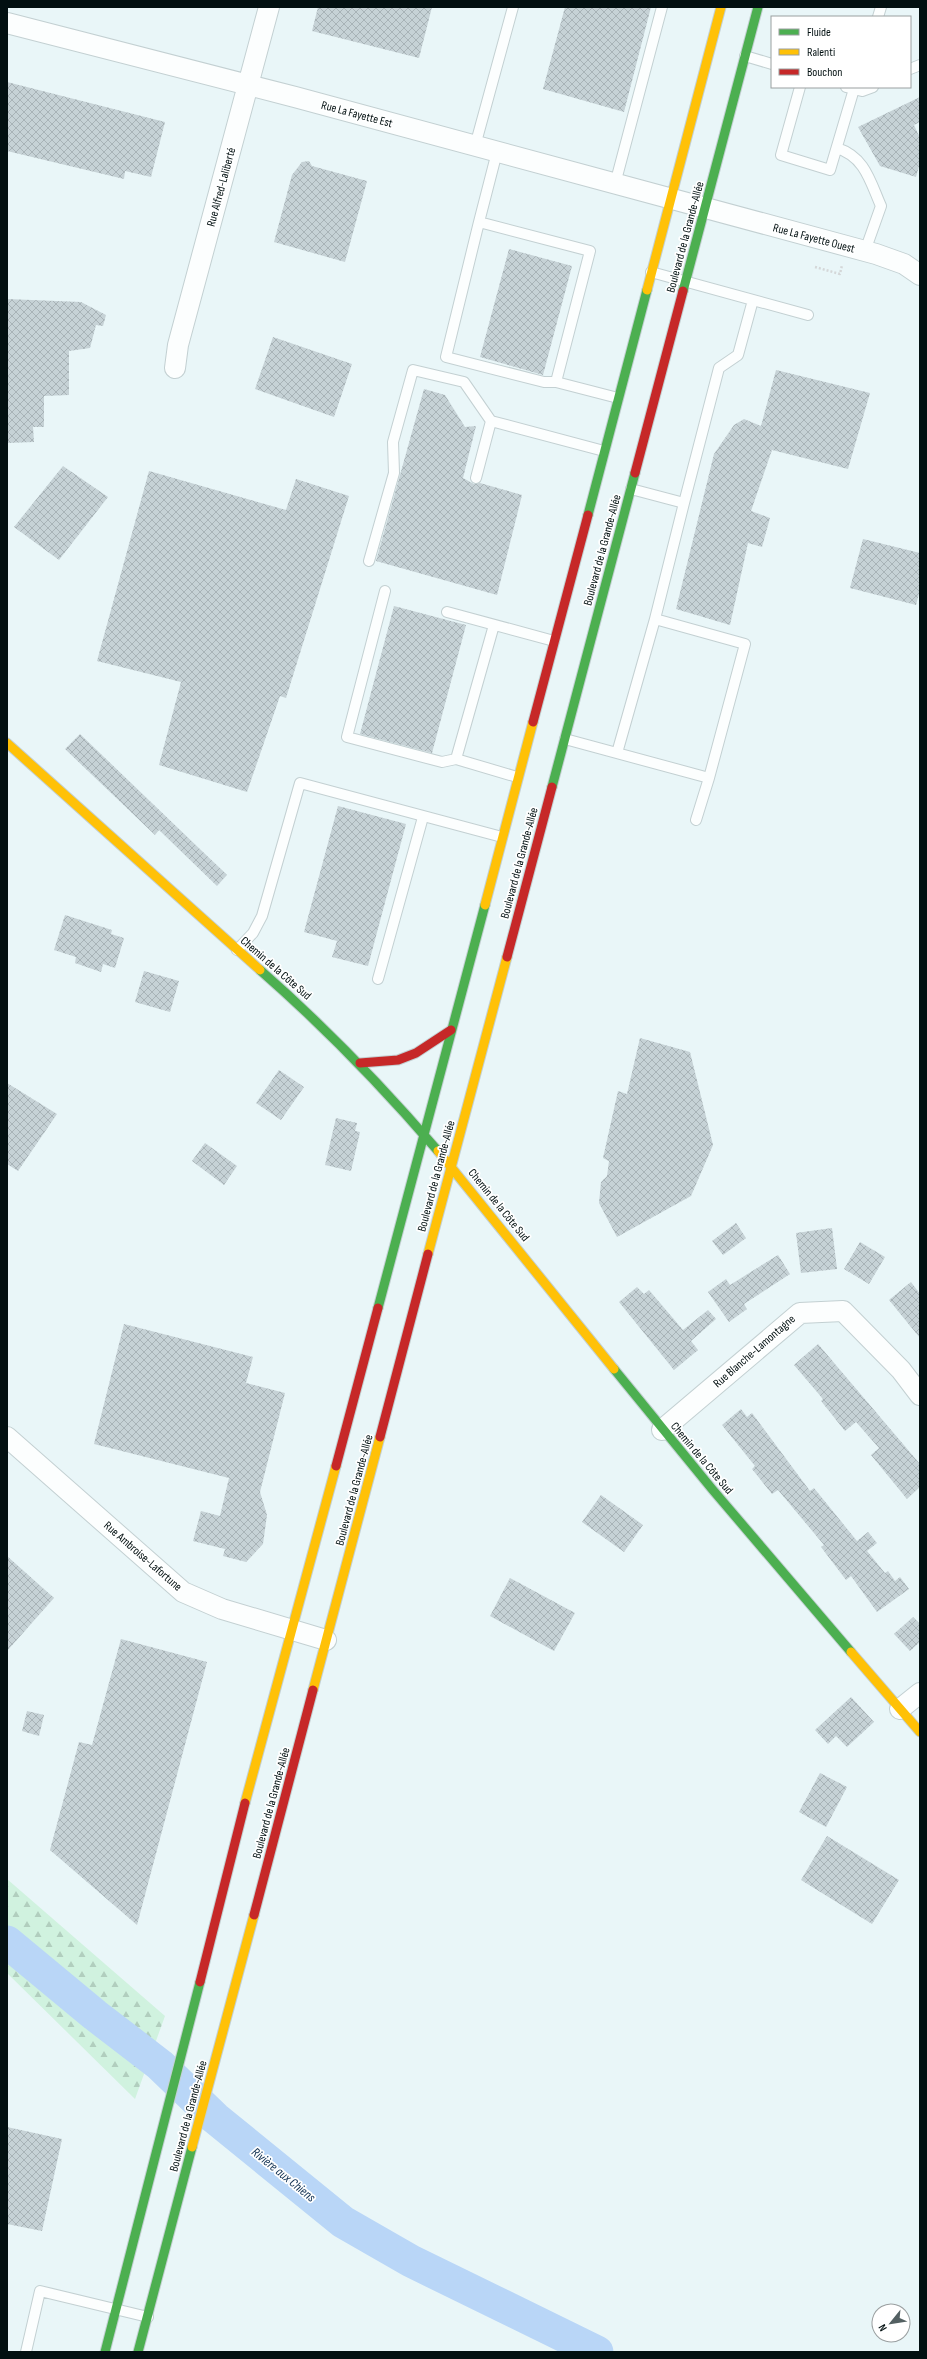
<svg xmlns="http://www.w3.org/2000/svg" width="927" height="2359" viewBox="0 0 927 2359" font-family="'Sofia Sans Condensed',sans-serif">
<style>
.forest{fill:url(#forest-firs)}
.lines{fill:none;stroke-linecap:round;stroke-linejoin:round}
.river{stroke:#b9d6f7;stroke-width:33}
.building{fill:url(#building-cross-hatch)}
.lane-casing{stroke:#c3d0d2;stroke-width:12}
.street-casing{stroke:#c3d0d2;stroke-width:22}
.fast-casing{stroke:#c3d0d2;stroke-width:11}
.slow-casing{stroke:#c3d0d2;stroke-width:11}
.jam-casing{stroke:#c3d0d2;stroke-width:11}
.path{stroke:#d4d7d8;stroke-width:2.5;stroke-dasharray:2 2;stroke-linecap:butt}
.lane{stroke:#fcfefe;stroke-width:10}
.street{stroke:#fcfefe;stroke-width:20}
.fast{stroke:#4caf50;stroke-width:9}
.slow{stroke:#ffc107;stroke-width:9}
.jam{stroke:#c62828;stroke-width:9}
.labels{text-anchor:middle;stroke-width:3.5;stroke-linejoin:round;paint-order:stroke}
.street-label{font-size:12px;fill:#021011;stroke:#fff}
.water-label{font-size:13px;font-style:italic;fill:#0d2d4f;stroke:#fff}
</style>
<defs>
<pattern id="forest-firs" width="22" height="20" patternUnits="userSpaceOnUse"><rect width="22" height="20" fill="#d0f2df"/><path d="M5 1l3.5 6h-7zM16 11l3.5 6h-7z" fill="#b1cebe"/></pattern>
<pattern id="building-cross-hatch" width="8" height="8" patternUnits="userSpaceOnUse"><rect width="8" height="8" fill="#c6d2d6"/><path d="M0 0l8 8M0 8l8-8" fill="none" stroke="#a8b3b7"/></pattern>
</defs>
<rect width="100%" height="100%" fill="#e9f6f8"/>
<path class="forest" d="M7,1879L165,2016L135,2099L7,1973Z"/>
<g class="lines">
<path class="river" d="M7,1942L95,2015L160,2065L215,2118L343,2222L411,2261L597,2352"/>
</g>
<path class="building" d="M318,7H432L419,58L312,31Z
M565,7H651L624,112L543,89Z
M7,82L165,122L151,177L125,171L124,179L7,151Z
M920,97V122L914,125L920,138V163L916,177L880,166L858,127Z
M309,161L312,166L367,181L345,262L274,242L292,175L302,162Z
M509,249L572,266L543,375L480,357Z
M7,299L81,302L106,315L103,326L96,325L90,348L69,351V395L44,396V427H33L34,442L7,443Z
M273,337L352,364L334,417L255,389Z
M776,370L870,393L848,469L772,450L751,511L770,518L762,547L748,543L730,625L676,609L714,454L734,425L744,419L761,426Z
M424,389L445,395L465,427L476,426L463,478L474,484L480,483L522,495L497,595L376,561Z
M63,466L108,497L59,560L14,527Z
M149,471L286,510L296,479L349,496L286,698L280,696L247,792L159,765L181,682L97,661Z
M863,539L920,553V590L916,605L850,588Z
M394,606L466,625L432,753L360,734Z
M80,734L227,875L217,886L159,830L155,835L65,749Z
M338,806L406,824L368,966L332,957L337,941L304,932Z
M65,915L112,930L111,934L124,938L115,968L103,964L101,972L75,963L76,957L54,950Z
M144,971L179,981L170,1012L135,1002Z
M640,1038L690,1052L713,1145L691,1196L617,1237L599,1203L601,1182L607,1176L609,1161L603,1158L618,1091L627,1094Z
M279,1070L304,1087L281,1120L256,1103Z
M7,1083L57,1114L18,1171L7,1164Z
M336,1118L357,1123L355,1131L360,1132L351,1171L325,1165Z
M205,1143L237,1166L224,1185L192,1161Z
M736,1223L746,1238L723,1255L712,1241Z
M832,1228L837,1269L801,1273L796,1233Z
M860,1242L885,1257L869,1284L844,1269Z
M778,1255L790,1274L744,1304L747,1309L729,1322L708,1292L726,1279L730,1285Z
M911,1282L920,1294V1338L889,1300Z
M637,1287L644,1294L649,1290L683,1330L708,1310L716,1319L691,1341L698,1350L674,1370L619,1302Z
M124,1324L253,1357L246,1383L285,1393L260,1492L267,1515L263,1544L246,1562L223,1556L225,1549L193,1541L201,1511L220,1516L229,1478L94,1444Z
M818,1344L920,1464V1487L907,1499L871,1455L879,1448L856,1422L845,1431L821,1401L823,1399L794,1365Z
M741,1409L747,1417L752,1413L810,1491L814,1488L857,1541L868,1532L877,1543L867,1551L885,1573L888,1571L895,1581L900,1577L909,1589L877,1612L851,1576L846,1580L821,1547L824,1545L778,1490L772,1494L752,1469L755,1466L722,1425Z
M601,1495L643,1525L624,1552L582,1522Z
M7,1556L54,1598L7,1651Z
M510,1578L575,1613L554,1651L490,1616Z
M913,1617L920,1624V1642L910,1651L894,1634Z
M121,1639L207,1662L137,1925L50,1850L79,1742L92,1745Z
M851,1697L874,1722L847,1747L836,1736L828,1744L815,1730Z
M27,1711L44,1715L39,1736L22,1731Z
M820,1773L847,1787L826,1827L799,1812Z
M827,1836L899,1880L872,1924L801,1880Z
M7,2127L62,2139L42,2231L7,2224Z"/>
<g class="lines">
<g class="lane-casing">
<path id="lane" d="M878,17L881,7
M745,56L772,64
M910,69L920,65
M800,87L781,155L830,170L854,89L846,87
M854,87V89L862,91L873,87
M475,146L513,7
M837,148C865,157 870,181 881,206L865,251
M497,152L479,222L590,251L556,382L618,398
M615,184L662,7
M479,222L446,357L544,382H556
M651,272L808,315
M476,478L491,421
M631,489L684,503L719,368L738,355L753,300
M369,561L394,473L393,442L413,370L464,382L491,421L604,451
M385,591L347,737L442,762L456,759
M447,612L554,641
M494,625L456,759L517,777
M565,739L709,778L745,644L655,619L684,503
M617,753L655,619
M696,820L709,778
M237,950L253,933L262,916L300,783L502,837
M378,979L423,817
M26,2352L40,2291L148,2317"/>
</g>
<g class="street-casing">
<path id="street" d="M7,23L295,97L876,254L904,264L920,275
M175,368L178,345L269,7
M662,1430L800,1313L843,1311L901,1370L920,1395
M7,1437L183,1592L222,1609L326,1640
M900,1709L920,1693"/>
</g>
<g class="fast-casing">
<path id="fast" d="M683,291L758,7
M588,515L647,290
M552,787L635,473
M260,970C324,1026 382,1086 438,1151
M378,1308L485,905
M614,1369L712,1489L851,1652
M105,2352L200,1982
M138,2352L192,2147"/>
</g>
<g class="slow-casing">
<path id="slow" d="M647,290L721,7
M7,743L260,970
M485,905L533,722
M438,1151L614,1369
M428,1254L507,957
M851,1652L920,1732
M313,1690L380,1437
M245,1803L336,1466
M192,2147L254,1915"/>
</g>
<g class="jam-casing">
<path id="jam" d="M635,473L683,291
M533,722L588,515
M507,957L552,787
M360,1063L398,1060L416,1053L451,1030
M380,1437L428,1254
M336,1466L378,1308
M254,1915L313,1690
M200,1982L245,1803"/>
</g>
<path class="path" d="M815,267L840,274L842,265"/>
<use href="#lane" class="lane"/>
<use href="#street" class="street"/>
<use href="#fast" class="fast"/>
<use href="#slow" class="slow"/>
<use href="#jam" class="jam"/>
</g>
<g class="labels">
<g class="street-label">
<text transform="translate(357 114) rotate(15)" y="4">Rue La Fayette Est</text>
<text transform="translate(221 187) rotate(-75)" y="4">Rue Alfred-Laliberté</text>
<text transform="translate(685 237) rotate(-75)" y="4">Boulevard de la Grande-Allée</text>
<text transform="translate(814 238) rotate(15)" y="4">Rue La Fayette Ouest</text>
<text transform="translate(602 550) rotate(-75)" y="4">Boulevard de la Grande-Allée</text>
<text transform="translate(519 863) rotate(-75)" y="4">Boulevard de la Grande-Allée</text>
<text transform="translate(276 968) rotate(41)" y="4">Chemin de la Côte Sud</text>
<text transform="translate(436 1176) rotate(-75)" y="4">Boulevard de la Grande-Allée</text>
<text transform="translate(499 1205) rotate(51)" y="4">Chemin de la Côte Sud</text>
<text transform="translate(754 1351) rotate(-41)" y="4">Rue Blanche-Lamontagne</text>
<text transform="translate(702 1458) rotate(50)" y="4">Chemin de la Côte Sud</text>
<text transform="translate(354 1490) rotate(-75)" y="4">Boulevard de la Grande-Allée</text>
<text transform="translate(143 1556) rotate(41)" y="4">Rue Ambroise-Lafortune</text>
<text transform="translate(271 1803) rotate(-75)" y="4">Boulevard de la Grande-Allée</text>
<text transform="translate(188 2116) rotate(-75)" y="4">Boulevard de la Grande-Allée</text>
</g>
<g class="water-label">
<text transform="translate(284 2174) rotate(39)" y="5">Rivière aux Chiens</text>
</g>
</g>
<rect width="927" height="2359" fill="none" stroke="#021011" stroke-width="16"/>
<rect x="771" y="16" width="140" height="72" fill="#ffffff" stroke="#9a9fa0"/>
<rect x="779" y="29" width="20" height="6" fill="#4caf50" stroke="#9a9fa0"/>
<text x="807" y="36" font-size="12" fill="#021011">Fluide</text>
<rect x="779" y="49" width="20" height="6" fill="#ffc107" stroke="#9a9fa0"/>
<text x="807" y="56" font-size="12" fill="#021011">Ralenti</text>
<rect x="779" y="69" width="20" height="6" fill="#c62828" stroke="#9a9fa0"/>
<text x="807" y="76" font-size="12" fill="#021011">Bouchon</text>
<g transform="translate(891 2323) rotate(240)"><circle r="19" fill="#ffffff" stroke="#9a9fa0"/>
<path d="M0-3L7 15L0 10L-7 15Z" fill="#536062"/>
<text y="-6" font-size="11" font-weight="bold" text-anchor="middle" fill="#021011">N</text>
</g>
</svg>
